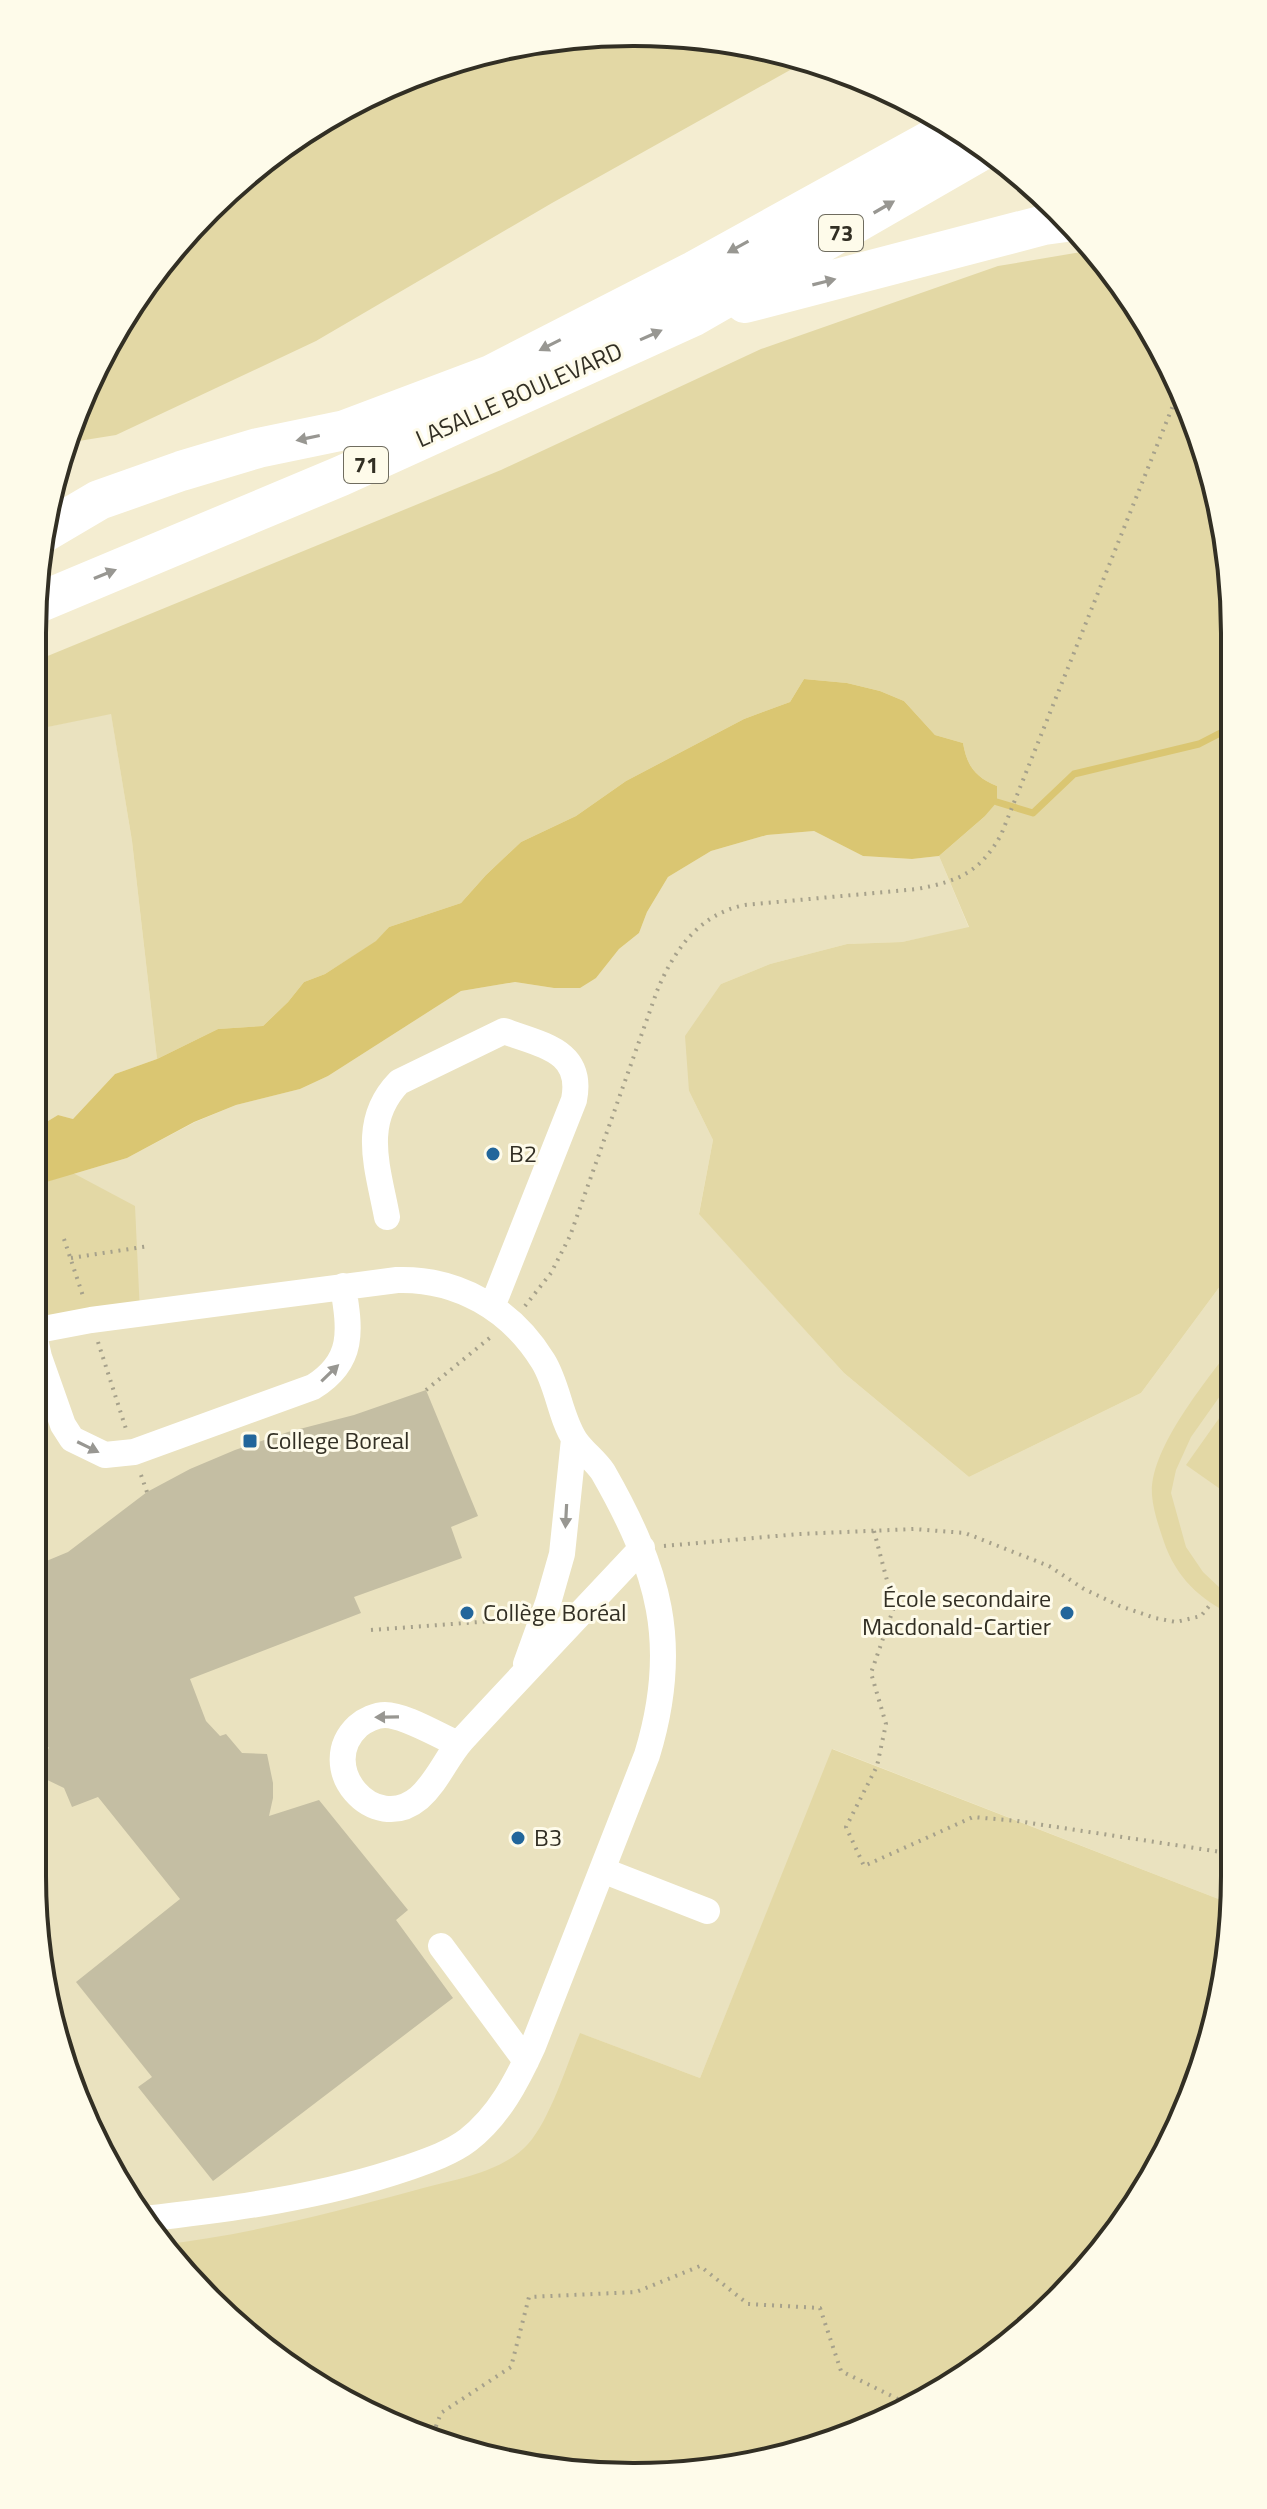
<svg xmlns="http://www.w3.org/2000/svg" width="1267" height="2509" viewBox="0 0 1267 2509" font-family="'Titillium Web',sans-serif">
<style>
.built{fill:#eae2bf}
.green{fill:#e3d8a5}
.water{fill:#dac672}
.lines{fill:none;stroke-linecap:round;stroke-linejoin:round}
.stream{stroke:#dac672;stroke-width:7}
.building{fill:#c4bea3}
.path{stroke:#a6a18b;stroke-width:4;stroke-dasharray:2 6;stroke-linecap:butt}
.minor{stroke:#fff;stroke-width:26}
.highway{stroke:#fff;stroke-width:40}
.oneway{fill:#989792}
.poi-dot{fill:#22669b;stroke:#fefbea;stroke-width:3}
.labels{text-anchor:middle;stroke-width:6;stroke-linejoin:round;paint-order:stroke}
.shield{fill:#fefbea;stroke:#6f6c5f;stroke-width:2}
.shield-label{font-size:22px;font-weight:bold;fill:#322f24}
.street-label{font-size:24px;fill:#322f24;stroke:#fefbea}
.poi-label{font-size:24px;fill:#322f24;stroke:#fefbea;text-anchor:start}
.rim{fill:none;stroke:#322f24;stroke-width:4}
</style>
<rect width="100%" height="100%" fill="#f4edd1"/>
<path class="built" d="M111,713L132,841L157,1059L115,1074L73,1119L58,1115L33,1130V730Z
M814,831L863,856L912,859L939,856L969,928L902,942L847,944L770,964L721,984L689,1091L713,1140L699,1213L844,1373L969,1477L1141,1393L1232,1270L1234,1905L833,1749L700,2078L585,2035L433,2434L332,2396L237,2327L157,2242L64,2069L32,1875L33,1186L127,1158L195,1122L236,1105L300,1089L328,1076L461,991L515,982L554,988L596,978L619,949L639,933L647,912L668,877L711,851L767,835Z"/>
<path class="green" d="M672,33L789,52L808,60L552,203L316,341L116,435L66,443L94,368L156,268L237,182L332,113L440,64L555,37Z
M1093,250L1111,268L1189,404L1230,555L1232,1270L1141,1393L969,1477L844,1373L699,1214L713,1140L689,1091L685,1036L721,984L770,964L847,944L902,942L969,927L939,856L984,817L997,786C975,777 967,766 963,743L935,735L904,701L880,691L847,683L804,679L790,702L744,719L626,781L576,816L521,842L486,875L461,903L389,927L377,941L325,974L304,982L288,1002L263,1026L218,1029L157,1059L132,841L111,714L33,730V662L501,470L761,349L998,266Z
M73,1173L135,1206L140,1313L33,1331V1186Z
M1232,1346V1379L1191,1437L1176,1470L1171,1493L1186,1547L1203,1572L1221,1589L1233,1594V1615C1200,1600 1176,1577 1164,1542C1159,1527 1153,1510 1152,1495C1149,1449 1206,1382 1232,1346Z
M1232,1400L1233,1498L1186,1465Z
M832,1749L1234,1905L1215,2031L1173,2141L1059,2300L899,2415L712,2472L516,2465L332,2396L237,2327L159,2245C247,2235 331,2213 416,2190C452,2180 502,2173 528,2144C550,2120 567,2064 580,2033L700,2078Z"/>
<path class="water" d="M804,679L847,683L880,691L904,701L935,735L963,743C967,766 975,777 997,786V802L984,817L939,856L912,859L863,856L814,831L767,835L711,851L668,877L647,912L639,933L619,949L596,978L580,988H554L515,982L461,991L328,1076L300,1089L236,1105L194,1122L127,1158L33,1186V1130L58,1115L73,1119L115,1074L157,1059L218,1029L263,1026L288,1002L304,982L325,974L376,941L389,927L461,903L486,875L521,842L576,816L626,781L744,719L790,702Z"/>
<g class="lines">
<path class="stream" d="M997,802L1033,813L1074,774L1199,744L1230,728"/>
</g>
<path class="building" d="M426,1390L478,1516L451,1527L462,1558L354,1597L361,1613L190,1679L206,1721L220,1736L226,1734L242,1753L267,1754L273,1783V1798L269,1816L319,1800L408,1910L396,1920L453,1998L213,2181L138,2087L152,2077L76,1982L180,1899L98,1797L72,1807L64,1788L39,1776L49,1747L32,1756V1567L68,1552L147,1492L190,1469L235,1450L288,1432L354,1415Z"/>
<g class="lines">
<path class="path" d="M64,1239L84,1299
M71,1258L149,1246
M525,1306L551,1273L570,1236L657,991C674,950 699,914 745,905L917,889C959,881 979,873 1001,835L1180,388
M98,1342L126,1429
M426,1390L492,1336
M141,1475L147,1492
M874,1531L894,1607L871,1673L886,1724L877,1766L846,1827L864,1866L973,1817L1017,1821L1221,1852L1234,1851
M664,1546L799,1534L914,1529L965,1533L1049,1566L1084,1589L1120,1606L1155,1618L1176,1622L1201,1616L1210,1605
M371,1630L520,1619
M433,2434L441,2413L511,2367L529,2297L636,2292L700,2266L748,2304L820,2308L841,2371L904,2402H917"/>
<path class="minor" d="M387,1217C378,1168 360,1122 399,1082L504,1031C541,1045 584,1050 574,1100L492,1307
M33,1330L39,1357L63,1425L72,1439L105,1455L134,1452L313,1387C355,1361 350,1330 343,1286
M33,1331L91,1320L397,1280C457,1278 511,1309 543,1361C558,1385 560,1417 575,1440C583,1452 595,1460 603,1472C659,1570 681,1644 647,1755L533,2046C517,2081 499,2116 468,2140C451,2153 427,2161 407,2168C322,2197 233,2209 144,2219
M526,1664L548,1603L562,1554L574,1439
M458,1744C439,1736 405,1715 385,1715C376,1715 365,1720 358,1726C314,1767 374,1836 419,1798C438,1781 446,1758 462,1740C522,1675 582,1612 642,1548
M602,1870L707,1911
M441,1946L526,2061"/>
<path class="highway" d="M745,303L1044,225L1066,222
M43,533L99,500L181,471L258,448L345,430L491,375L694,271L953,128
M33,605L341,476L694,316L986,148"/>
</g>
<defs><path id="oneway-solid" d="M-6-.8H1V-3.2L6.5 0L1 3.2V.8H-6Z" transform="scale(2)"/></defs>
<g class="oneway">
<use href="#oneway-solid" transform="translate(884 207) rotate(-30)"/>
<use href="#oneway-solid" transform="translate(738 247) rotate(151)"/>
<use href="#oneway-solid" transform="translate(824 282) rotate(-14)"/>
<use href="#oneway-solid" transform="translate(651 335) rotate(-24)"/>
<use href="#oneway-solid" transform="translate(550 345) rotate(153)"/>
<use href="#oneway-solid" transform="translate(308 438) rotate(168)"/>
<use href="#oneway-solid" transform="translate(105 574) rotate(-22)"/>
<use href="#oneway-solid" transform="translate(330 1373) rotate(-44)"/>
<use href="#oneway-solid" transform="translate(88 1447) rotate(26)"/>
<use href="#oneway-solid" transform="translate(566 1516) rotate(93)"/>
<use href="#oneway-solid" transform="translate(387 1717) rotate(179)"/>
</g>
<g class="poi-dot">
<circle cx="493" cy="1154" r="8"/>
<rect x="242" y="1433" width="16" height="16" rx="4"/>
<circle cx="467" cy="1613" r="8"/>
<circle cx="1067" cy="1613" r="8"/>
<circle cx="518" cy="1838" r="8"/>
</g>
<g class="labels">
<g class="shield">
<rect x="819" y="215" width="44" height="36" rx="6"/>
<rect x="344" y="447" width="44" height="36" rx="6"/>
</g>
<g class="shield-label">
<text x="841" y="241">73</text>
<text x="366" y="473">71</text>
</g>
<g class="street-label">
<text transform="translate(519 395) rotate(-24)" y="8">LASALLE BOULEVARD</text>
</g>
<g class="poi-label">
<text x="509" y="1162">B2</text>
<text x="266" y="1449">College Boreal</text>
<text x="1051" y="1607" text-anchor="end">École secondaire<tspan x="1051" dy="28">Macdonald-Cartier</tspan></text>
<text x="483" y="1621">Collège Boréal</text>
<text x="534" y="1846">B3</text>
</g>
</g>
<path d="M0 0H1267V2509H0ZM633 46H634A587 587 0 0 1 1221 633V1876A587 587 0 0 1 634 2463H633A587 587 0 0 1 46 1876V633A587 587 0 0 1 633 46Z" fill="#fefbea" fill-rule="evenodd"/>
<path class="rim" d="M633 46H634A587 587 0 0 1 1221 633V1876A587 587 0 0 1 634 2463H633A587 587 0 0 1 46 1876V633A587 587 0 0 1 633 46Z"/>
</svg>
